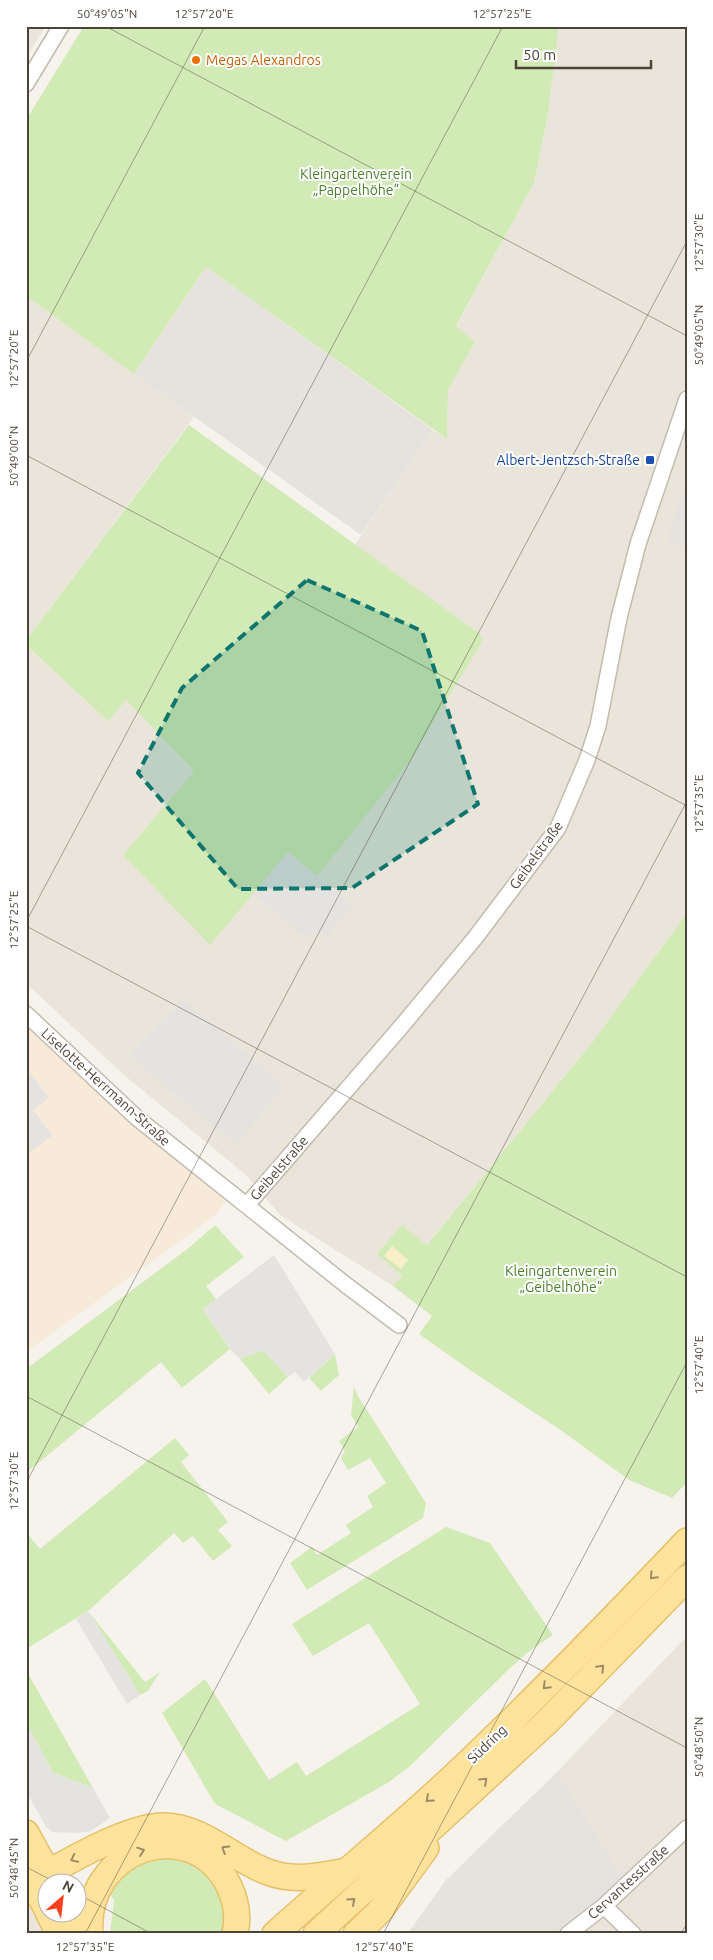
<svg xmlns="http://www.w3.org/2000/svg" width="713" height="1960" viewBox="0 0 713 1960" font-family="Ubuntu,sans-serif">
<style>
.residential{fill:#eae5da}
.commercial{fill:#f7ead8}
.industrial{fill:#e6e2dd}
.green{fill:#d2eab5}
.sand{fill:#f9efc9}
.parking{fill:#e5e3e0}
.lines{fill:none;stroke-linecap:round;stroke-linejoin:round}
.street-casing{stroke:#c2bbae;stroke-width:18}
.primary-casing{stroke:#e6c16a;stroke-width:28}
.street{stroke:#fff;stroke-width:15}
.primary{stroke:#ffe39c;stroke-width:25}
.oneway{stroke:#9c8c66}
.marked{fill:#0f766e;fill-opacity:0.2;stroke:#0f766e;stroke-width:4;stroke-dasharray:10 6;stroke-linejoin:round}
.ticks{fill:none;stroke:#4b4439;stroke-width:1;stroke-opacity:0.45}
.food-dot{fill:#e8710a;stroke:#fff;stroke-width:2}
.transit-dot{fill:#1a4fb4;stroke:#fff;stroke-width:2}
.labels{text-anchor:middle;stroke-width:4;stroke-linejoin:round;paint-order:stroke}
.food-label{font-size:14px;fill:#c56008;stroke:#fff;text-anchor:start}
.park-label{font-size:14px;fill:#4a7f2a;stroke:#fff}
.transit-label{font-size:14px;fill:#164399;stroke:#fff;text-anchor:end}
.street-label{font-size:14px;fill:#4b4439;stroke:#fff}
.neatline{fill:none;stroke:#4b4439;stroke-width:2}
.ticks-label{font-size:12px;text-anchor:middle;fill:#4b4439}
</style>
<rect width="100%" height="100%" fill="#f6f3ec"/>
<path class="residential" d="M26,26H46L26,58Z
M559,26H687V480L668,540L687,547V913L591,1044L393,1286L280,1215L245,1174L124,1075L26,983V645L108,721L126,700L194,771L123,855L288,852L317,875L409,762L480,645V634L355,545L433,430L447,439L448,390L475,342L456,327L534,183L548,114Z
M26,296L194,417L26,640Z
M687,1636V1934H574L557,1772Z
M26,1889L49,1934H26Z"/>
<path class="commercial" d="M26,1025L133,1123L227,1199L216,1215L26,1352Z"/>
<path class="industrial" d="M206,267L433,430L361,535L134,374Z
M687,480V547L667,541Z
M557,1772L630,1890L574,1934H406L411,1929L446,1880Z"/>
<path class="green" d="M84,26H559L548,114L534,183L456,326L475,342L448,390L447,439L206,267L134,374L26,296V120Z
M189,425L480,634L482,639L480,645L409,762L317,876L288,852L210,945L123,855L194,771L126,700L108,721L26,645V640Z
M687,913V1482L672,1498L629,1480L562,1431L467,1368L419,1334L432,1316L393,1286L402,1275L377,1254L402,1225L427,1245L591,1044Z
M215,1225L244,1257L206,1286L216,1299L203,1309L230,1349L182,1388L161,1362L26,1473V1369L190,1247Z
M263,1350L288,1377L269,1394L240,1359Z
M335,1354L339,1375L321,1391L309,1378Z
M354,1387L358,1396L426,1503L423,1518L307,1590L290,1563L312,1547L317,1555L351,1533L346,1525L373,1507L367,1496L386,1483L370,1458L348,1470L341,1458L345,1451L339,1441L358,1427L351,1415Z
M175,1438L189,1455L181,1462L228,1522L218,1530L232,1546L213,1561L193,1536L183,1543L174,1533L88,1611L145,1682L160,1672L148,1691L140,1695L88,1611L26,1649V1532L40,1549Z
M446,1527L490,1543L553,1635L528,1652L509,1669L409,1767L389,1782L286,1841L215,1804L162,1713L205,1679L269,1780L297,1762L306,1776L420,1704L369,1623L313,1656L292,1624Z
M26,1670L93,1788L53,1773L26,1723Z
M161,1857C166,1858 171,1858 176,1859C208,1866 229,1902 223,1934H110L114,1900L111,1896L106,1893L131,1866Z"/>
<path class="sand" d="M392,1246L408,1260L401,1269L384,1256Z"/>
<path class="parking" d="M288,852L353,905L326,938L316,930L308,939L253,894Z
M184,1000L284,1086L236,1144L129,1056Z
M26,1067L49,1098L33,1110L52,1136L28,1153L26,1150Z
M274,1255L335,1354L304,1382L295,1372L288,1377L263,1350L240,1359L230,1349L203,1309Z
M88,1611L140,1695L127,1704L76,1619Z
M26,1723L53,1773L93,1788L110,1818L91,1831L76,1833L53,1832L47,1828L26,1792Z"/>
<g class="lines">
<g class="street-casing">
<path id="street" d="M26,84L61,26
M26,1014L137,1118L346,1285L399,1325
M247,1205L400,1028L475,938L558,828L587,760L598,726L619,618L638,544L687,399
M604,1906L633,1934
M568,1934L604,1906L687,1828"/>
</g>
<g class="primary-casing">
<path id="primary" d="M26,1833L53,1882
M26,1871L48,1911
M32,1882C65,1863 127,1826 164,1826C204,1827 232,1859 268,1872C294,1882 320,1876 347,1871
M48,1912L59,1934
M69,1912L81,1934
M90,1934C83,1848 192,1811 229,1886C236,1901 239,1917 235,1934
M275,1934C333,1882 394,1832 452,1778C533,1702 610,1622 687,1541
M316,1934L548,1721L687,1578
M356,1934L379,1912L426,1848"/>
</g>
<use href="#street" class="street"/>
<use href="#primary" class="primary"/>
</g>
<defs><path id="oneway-chevron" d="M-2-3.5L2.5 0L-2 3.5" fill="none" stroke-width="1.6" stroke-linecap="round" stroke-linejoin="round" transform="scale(1.25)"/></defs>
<g class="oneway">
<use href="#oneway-chevron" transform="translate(653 1576) rotate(133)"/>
<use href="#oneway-chevron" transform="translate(601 1668) rotate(-46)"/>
<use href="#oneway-chevron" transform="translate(546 1686) rotate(135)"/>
<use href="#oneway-chevron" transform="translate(484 1781) rotate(-43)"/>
<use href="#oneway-chevron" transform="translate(429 1799) rotate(138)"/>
<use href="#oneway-chevron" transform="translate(225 1849) rotate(-148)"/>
<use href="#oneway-chevron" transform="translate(141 1851) rotate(-19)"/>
<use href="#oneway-chevron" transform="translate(74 1859) rotate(154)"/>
<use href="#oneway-chevron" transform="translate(352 1901) rotate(-42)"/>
</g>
<path class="marked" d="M307,580L422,631L478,804L352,888L238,889L138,773L182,688Z"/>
<path class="ticks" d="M105,26L687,336M26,362L205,26M26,455L687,806M26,922L503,26M26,926L687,1277M26,1396L687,1748M26,1483L687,241M26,1867L55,1882M78,1894L152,1934M85,1934L687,801M383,1934L687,1362M681,1934L687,1923"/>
<circle class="food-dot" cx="196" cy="60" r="5"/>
<rect class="transit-dot" x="645" y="455" width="10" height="10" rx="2.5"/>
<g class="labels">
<g class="food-label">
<text x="206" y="65">Megas Alexandros</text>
</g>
<g class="park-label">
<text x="356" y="179">Kleingartenverein<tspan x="356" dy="16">„Pappelhöhe“</tspan></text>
<text x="561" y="1276">Kleingartenverein<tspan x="561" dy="16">„Geibelhöhe“</tspan></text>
</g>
<g class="transit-label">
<text x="640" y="465">Albert-Jentzsch-Straße</text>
</g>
<g class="street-label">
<text transform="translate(536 855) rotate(-54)" y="5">Geibelstraße</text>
<text transform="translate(106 1087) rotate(42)" y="5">Liselotte-Herrmann-Straße</text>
<text transform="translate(279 1168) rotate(-49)" y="5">Geibelstraße</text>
<text transform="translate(487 1744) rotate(-44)" y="5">Südring</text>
<text transform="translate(628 1882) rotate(-42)" y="5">Cervantesstraße</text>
</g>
</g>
<rect width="713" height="1960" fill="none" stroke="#ffffff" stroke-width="55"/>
<g transform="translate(62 1898) rotate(28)"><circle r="24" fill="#ffffff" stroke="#b7b4b0"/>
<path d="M0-4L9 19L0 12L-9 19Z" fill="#fc3f1d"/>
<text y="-8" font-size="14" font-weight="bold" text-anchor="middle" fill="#4b4439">N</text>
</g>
<path d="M516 60v8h135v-8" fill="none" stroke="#4b4439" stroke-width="2.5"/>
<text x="523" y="60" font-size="15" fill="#4b4439" stroke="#ffffff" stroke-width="4" paint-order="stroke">50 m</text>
<rect x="28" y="28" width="658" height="1904" class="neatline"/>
<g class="ticks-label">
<text x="107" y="18">50°49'05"N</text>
<text x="204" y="18">12°57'20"E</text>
<text x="502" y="18">12°57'25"E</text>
<text transform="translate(699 243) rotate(-90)" y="4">12°57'30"E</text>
<text transform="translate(699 335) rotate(-90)" y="4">50°49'05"N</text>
<text transform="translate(14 359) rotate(-90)" y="4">12°57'20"E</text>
<text transform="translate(14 456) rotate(-90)" y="4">50°49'00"N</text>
<text transform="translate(699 804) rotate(-90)" y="4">12°57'35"E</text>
<text transform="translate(14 920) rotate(-90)" y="4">12°57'25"E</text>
<text transform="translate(699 1365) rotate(-90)" y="4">12°57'40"E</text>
<text transform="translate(14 1481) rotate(-90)" y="4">12°57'30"E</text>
<text transform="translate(699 1747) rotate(-90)" y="4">50°48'50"N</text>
<text transform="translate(14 1868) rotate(-90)" y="4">50°48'45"N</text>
<text x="85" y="1951">12°57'35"E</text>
<text x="384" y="1951">12°57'40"E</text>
</g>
</svg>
